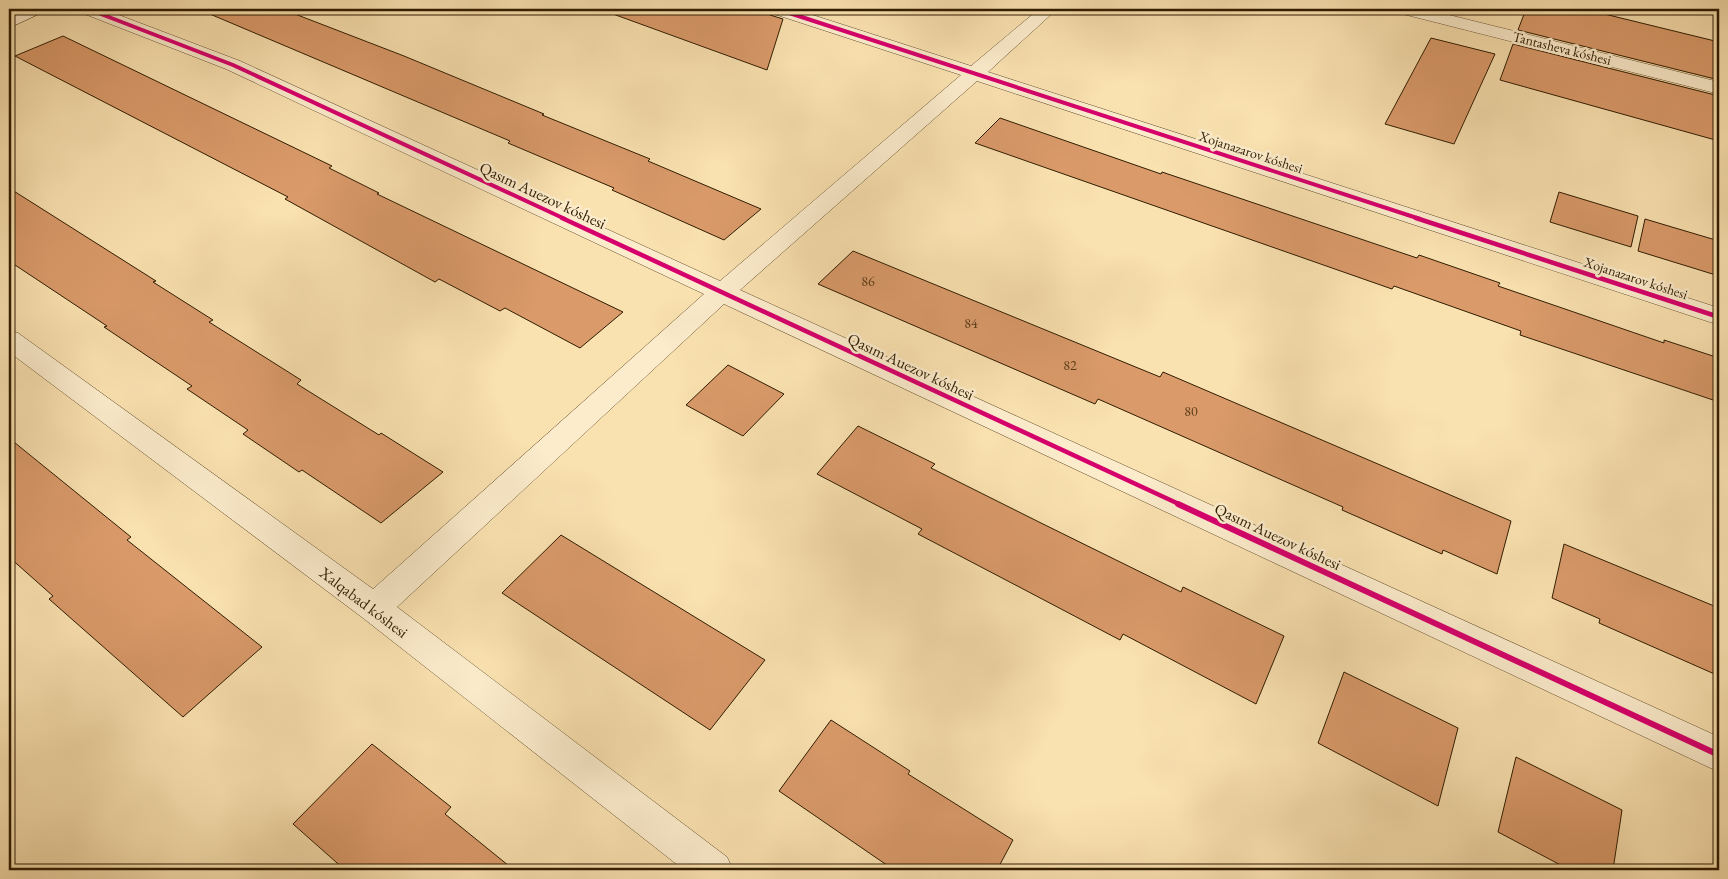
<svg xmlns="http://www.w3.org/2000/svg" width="1728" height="879" viewBox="0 0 1728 879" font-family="'EB Garamond',serif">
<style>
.building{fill:#da9a6a;stroke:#2f1c00}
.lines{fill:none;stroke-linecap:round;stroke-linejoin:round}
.street-casing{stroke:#624d2c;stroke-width:1}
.secondary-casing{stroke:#2f1c00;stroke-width:1}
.street{fill:#fceccc;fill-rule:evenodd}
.secondary{fill:#fceccc;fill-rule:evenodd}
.cycleway-far2-casing{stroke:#fceccc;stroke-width:6}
.cycleway-far1-casing{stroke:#fceccc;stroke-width:8}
.cycleway-casing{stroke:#fceccc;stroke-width:9}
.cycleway-far2{stroke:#d6006c;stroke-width:4}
.cycleway-far1{stroke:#d6006c;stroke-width:4.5}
.cycleway{stroke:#d6006c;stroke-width:6}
.labels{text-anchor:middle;stroke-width:5;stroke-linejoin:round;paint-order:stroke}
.far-street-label{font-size:14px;fill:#2f1c00;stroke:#fceccc}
.number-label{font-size:14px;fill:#5a3c1a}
.street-label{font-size:16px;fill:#2f1c00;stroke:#fceccc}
</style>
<rect width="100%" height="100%" fill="#fae1b0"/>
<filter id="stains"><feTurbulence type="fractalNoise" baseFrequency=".004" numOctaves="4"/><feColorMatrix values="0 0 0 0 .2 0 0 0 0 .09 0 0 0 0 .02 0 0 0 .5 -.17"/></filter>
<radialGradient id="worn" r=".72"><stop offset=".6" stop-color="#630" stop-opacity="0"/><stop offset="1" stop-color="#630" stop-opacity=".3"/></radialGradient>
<path class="building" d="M198,9H282L404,56L544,114L542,115L650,159L648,161L761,209L724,240L612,190L614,188L508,143L510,141Z
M614,9H767L770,15L783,19L767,70L613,14Z
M1526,9H1584L1719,42V80L1518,30Z
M63,36L332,166L329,168L379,193L377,194L623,312L580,348L505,308L500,311L439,279L435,282L285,199L288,197L15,56Z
M1431,38L1495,54L1454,144L1385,124Z
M1513,44L1719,96V141L1500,80Z
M1000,118L1161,174L1162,172L1417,258L1419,255L1500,283L1498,286L1664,343V340L1719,358V402L1520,335L1521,331L1394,286L1392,289L975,143Z
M9,188L156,281L153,282L213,320L209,322L301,380L297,384L379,435L381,433L443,472L381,523L302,470L299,472L243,434L248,430L187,389L192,386L104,327L107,326L9,261Z
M1559,192L1638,216L1631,247L1550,222Z
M1645,219L1719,241V276L1638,251Z
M853,251L1160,377L1163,372L1511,521L1497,574L1443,550L1442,554L1342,510L1343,507L1098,399L1095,404L818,284Z
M728,365L784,394L743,436L686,405Z
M858,426L935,464L931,468L1041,523L1181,592L1183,587L1284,636L1256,704L1123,634L1120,640L1025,590L918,534L922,529L817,474Z
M9,438L131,537L127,540L262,647L183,717L49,599L53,596L9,557Z
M561,535L765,660L710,730L502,593Z
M1564,544L1719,608V676L1599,623L1600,619L1552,598Z
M1344,672L1458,728L1438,806L1318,743Z
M831,720L910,771L908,774L1013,840L997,870H894L779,791Z
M372,744L451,807L445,814L514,870H345L293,824Z
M1516,757L1622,810L1613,870H1570L1498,832Z"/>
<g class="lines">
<g class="street-casing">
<path id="street" d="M79,9H103L240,61L720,281L961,75L771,13L769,9H794L971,66L1039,9H1057L988,72L1719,308V325L977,81L740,290L1719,737V772L724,304L397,607L727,857L733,870H684L363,618L9,352V330L18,333L373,589L704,294L226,69L82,13Z
M1397,9H1425L1719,82V94L1399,13Z"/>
</g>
<g class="secondary-casing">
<path id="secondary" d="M23,9H44L41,13L9,28V16Z"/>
</g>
<use href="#street" class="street"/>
<use href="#secondary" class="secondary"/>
<g class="cycleway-far2-casing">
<path id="cycleway-far2" d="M88,9L233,65L565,219
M777,9L1420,219"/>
</g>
<g class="cycleway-far1-casing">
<path id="cycleway-far1" d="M562,218L1181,505
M1416,218L1719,317"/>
</g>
<g class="cycleway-casing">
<path id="cycleway" d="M1178,504L1719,755"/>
</g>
<use href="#cycleway-far2" class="cycleway-far2"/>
<use href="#cycleway-far1" class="cycleway-far1"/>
<use href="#cycleway" class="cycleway"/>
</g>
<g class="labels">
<g class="far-street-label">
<text transform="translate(1562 48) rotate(14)" y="5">Tantasheva kóshesi</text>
<text transform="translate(1251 152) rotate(18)" y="5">Xojanazarov kóshesi</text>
<text transform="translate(1636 278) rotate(18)" y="5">Xojanazarov kóshesi</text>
</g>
<g class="number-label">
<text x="868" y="286">86</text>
<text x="971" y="328">84</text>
<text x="1070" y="370">82</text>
<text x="1191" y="416">80</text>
</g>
<g class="street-label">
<text transform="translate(543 195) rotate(25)" y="6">Qasım Auezov kóshesi</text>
<text transform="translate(911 366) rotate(25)" y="6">Qasım Auezov kóshesi</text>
<text transform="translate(1278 536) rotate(25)" y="6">Qasım Auezov kóshesi</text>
<text transform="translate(364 602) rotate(37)" y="6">Xalqabad kóshesi</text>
</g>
</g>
<rect width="1728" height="879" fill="none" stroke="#fae1b0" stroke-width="30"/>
<rect x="10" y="10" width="1708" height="859" fill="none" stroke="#2f1c00" stroke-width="2.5"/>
<rect x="15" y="15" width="1698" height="849" fill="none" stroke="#2f1c00"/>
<rect width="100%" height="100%" filter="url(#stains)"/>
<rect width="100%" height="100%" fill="url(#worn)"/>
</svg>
